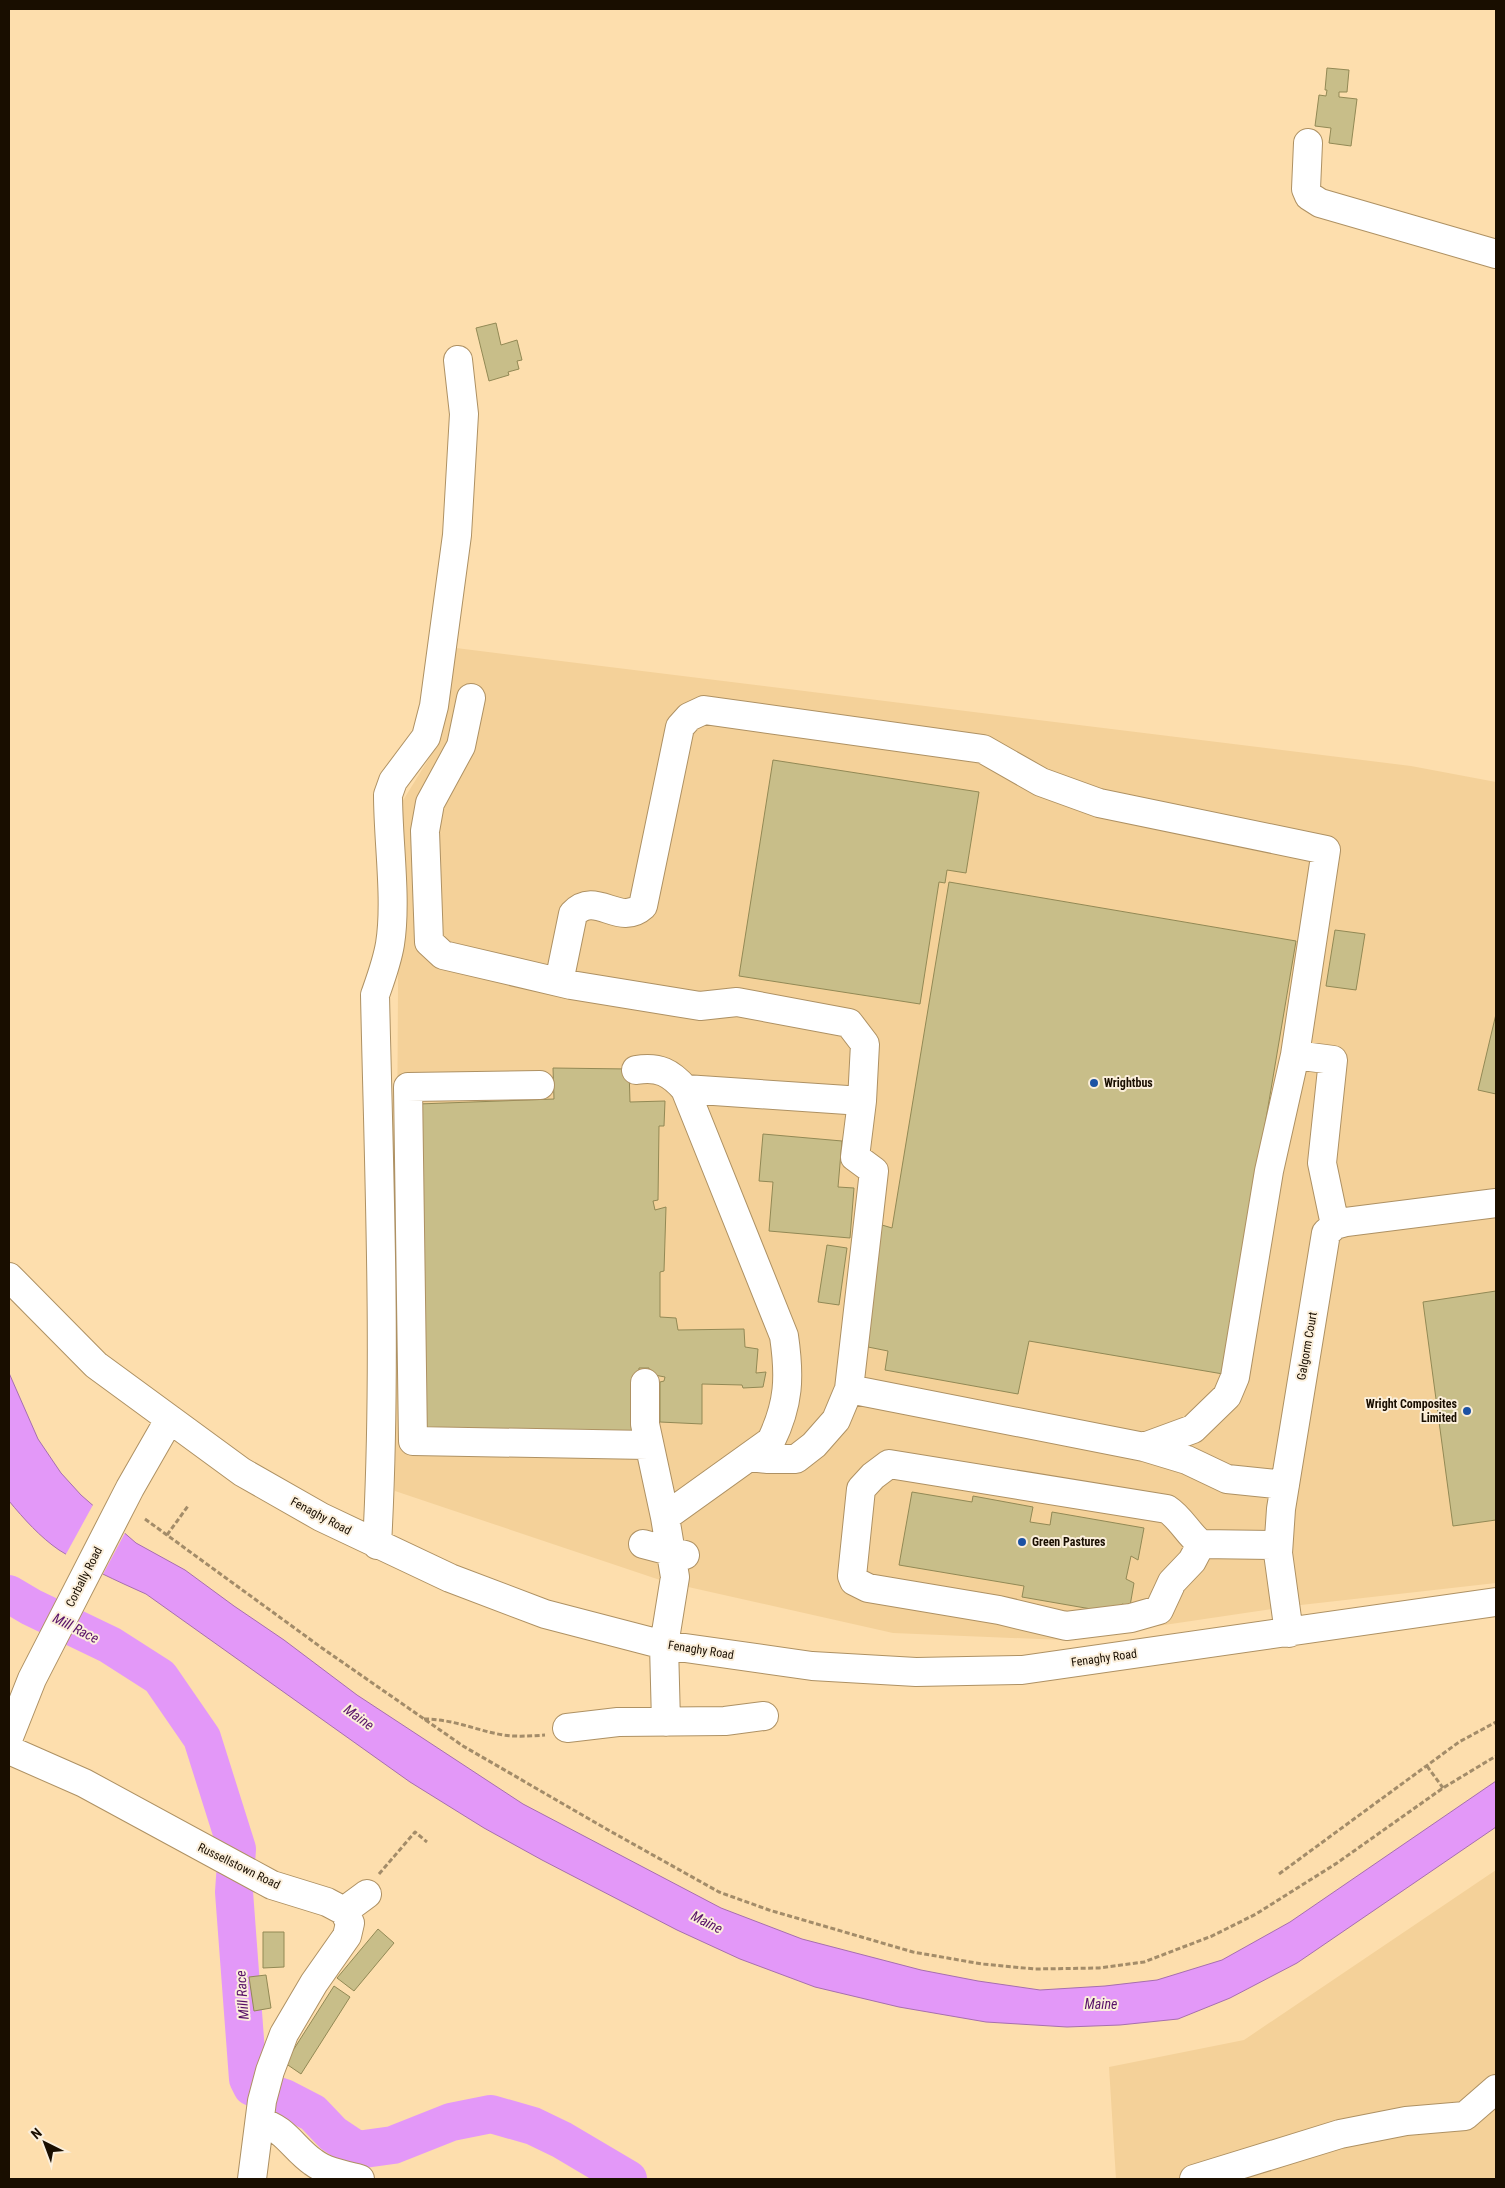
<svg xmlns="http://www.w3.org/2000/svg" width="1505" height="2188" viewBox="0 0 1505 2188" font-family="'Roboto Condensed',sans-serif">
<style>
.built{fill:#f4d199}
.water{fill:#e398f8;stroke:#a66fae}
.pier{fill:#fddead}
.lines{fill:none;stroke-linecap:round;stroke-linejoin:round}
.river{stroke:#e398f8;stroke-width:38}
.building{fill:#c8be89;stroke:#928955}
.minor-casing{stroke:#ae9163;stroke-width:30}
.path{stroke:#a38c69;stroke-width:3;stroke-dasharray:5 2.5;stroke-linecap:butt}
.minor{stroke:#fff;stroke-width:28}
.poi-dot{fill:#1c52a4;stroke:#fbefdb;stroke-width:2}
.labels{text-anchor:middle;stroke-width:4;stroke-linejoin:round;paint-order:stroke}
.poi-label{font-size:12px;font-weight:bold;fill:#190e00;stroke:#fbefdb;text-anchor:start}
.street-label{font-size:12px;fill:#190e00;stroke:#fbefdb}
.water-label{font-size:14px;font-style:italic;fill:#581268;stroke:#fbefdb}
</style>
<rect width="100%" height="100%" fill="#fddead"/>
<path class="built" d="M448,647L1411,766L1496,782V1583L1292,1606L1063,1640L893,1633L666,1582L395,1491L398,987L397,810L438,744Z
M1496,1870V2179H1116L1109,2067L1244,2040Z"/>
<path class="water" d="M9,1373L38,1439L61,1473L81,1495L136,1543L185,1570L234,1606L284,1640L357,1695L523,1804L721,1908L802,1939L921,1970L978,1981L1040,1990L1105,1986L1157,1980L1222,1960L1290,1922L1496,1781V1827L1297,1963L1230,1998L1178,2019L1120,2025L1067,2027L986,2022L899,2007L815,1987L740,1959L677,1930L542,1860L484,1828L410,1782L146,1594C117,1581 86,1567 59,1550C40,1537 24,1519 9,1501Z"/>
<path class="pier" d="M94,1503L126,1531L102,1576L65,1556Z"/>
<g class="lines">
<path class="river" d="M9,1594L31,1607L110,1645L160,1677L202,1738L237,1849L234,1892L248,2079L252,2087L284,2098L313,2113L333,2134L357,2150L393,2145L451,2122L491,2114L533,2126L562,2140L628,2179"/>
</g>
<path class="building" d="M1327,68L1349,70L1347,92H1339V97L1357,99L1351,146L1329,143L1331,128L1315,126L1319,95L1326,96L1327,90H1325Z
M496,323L501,345L517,340L522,360L517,361L519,369L508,372L509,375L489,381L476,328Z
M773,760L979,792L966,873L947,870L945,883L939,882L920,1004L739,976Z
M949,882L1296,941L1223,1374L1029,1341L1018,1394L885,1370L888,1351L863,1346L882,1225L892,1228Z
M1335,930L1365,934L1356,990L1326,986Z
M1496,1014V1094L1478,1090Z
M553,1068L629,1069L630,1102L665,1101L664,1126H659L658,1200L653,1201L655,1210L666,1207L664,1271L660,1272V1317L676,1318L678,1330L744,1329L745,1347L758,1349L756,1373L766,1372L763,1387L743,1388L742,1385L702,1384V1424L660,1422V1382L664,1381L665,1377L649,1374V1368H639L634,1431H423L418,1104L554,1099Z
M763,1134L842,1141L838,1187L854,1188L850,1238L769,1231L773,1182L759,1181Z
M827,1245L847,1248L839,1305L818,1302Z
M1496,1291V1520L1453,1526L1423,1302Z
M912,1492L972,1502L973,1496L1033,1507L1030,1522L1050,1525L1052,1512L1144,1528L1138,1560L1131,1556L1126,1579L1134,1583L1130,1606L1122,1604L1120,1614L1022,1597L1024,1586L899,1565Z
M378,1929L394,1943L354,1991L337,1978Z
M263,1932H284V1967L263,1968Z
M266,1975L271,2008L254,2011L249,1977Z
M334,1986L350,1997L301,2074L285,2063Z"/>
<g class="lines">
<g class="minor-casing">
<path id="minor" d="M1308,143L1306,189L1309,196L1320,203L1496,254
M471,698L461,746L430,803L425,831L429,942L443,955L571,985L700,1006L737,1002L849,1023L865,1044L862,1101L855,1157L874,1171L849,1389L836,1420L814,1445L796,1459H768L749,1457
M559,982L573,914C596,889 619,928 643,906L680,727L689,717L704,710L983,749L1041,782L1099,803L1326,850L1295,1055L1269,1171L1235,1377L1227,1396L1193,1429L1144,1447L849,1389
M1295,1055L1333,1060L1322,1163L1335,1225
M636,1070C659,1066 671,1073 685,1089L784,1336C790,1377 789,1404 771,1441L665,1517
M540,1085L408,1087L413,1441L648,1445
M685,1089L862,1101
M9,1277L96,1365L242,1472L321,1517L450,1578L545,1614L664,1645L812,1666L916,1672L1022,1670L1496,1602
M645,1383V1424L665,1517L675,1577L664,1645L666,1722
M1144,1447L1187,1460L1227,1479L1285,1485
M643,1544L685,1555
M1201,1544L1192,1561L1172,1582L1159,1610L1131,1618L1066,1626L999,1610L868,1588L854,1581L852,1576L861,1489L873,1476L889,1464L1167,1509C1181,1518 1188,1534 1201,1544L1278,1545
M377,1545C387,1361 379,1179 375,995C381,978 387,962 390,944C397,900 388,841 388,795L393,781L426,737L434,706L457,535L464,414L458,360
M1289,1633L1278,1553L1281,1509L1326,1233L1335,1225L1346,1222L1496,1203
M567,1728L618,1722L725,1721L764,1716
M9,1737L32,1679L130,1488L169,1420
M9,1750L84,1783L272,1885L327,1902L344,1911L350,1923L347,1936L314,1983L284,2034L270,2071L262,2101L252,2179
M344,1911L367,1894
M260,2122C285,2128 293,2148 313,2162C326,2172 344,2175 360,2179
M1194,2179L1340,2134L1406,2121L1465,2116L1496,2089"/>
</g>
<path class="path" d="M145,1519L322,1648L463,1746L610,1831L719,1892L769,1910L913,1952L982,1964L1035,1969L1099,1968L1144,1962L1212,1936L1256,1914L1337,1863L1443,1788L1496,1756
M167,1535L188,1506
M424,1719C453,1719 475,1730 503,1735C517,1737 531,1736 545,1735
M1427,1766L1443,1788
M379,1874L415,1832L427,1842
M1279,1874L1459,1742L1496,1722"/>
<use href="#minor" class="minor"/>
</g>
<g class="poi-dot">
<circle cx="1094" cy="1083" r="5"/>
<circle cx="1467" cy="1411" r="5"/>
<circle cx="1022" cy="1542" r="5"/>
</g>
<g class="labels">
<g class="poi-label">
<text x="1104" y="1087">Wrightbus</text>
<text x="1457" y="1408" text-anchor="end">Wright Composites<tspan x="1457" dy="14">Limited</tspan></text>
<text x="1032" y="1546">Green Pastures</text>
</g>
<g class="street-label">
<text transform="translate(1307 1346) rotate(-80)" y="4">Galgorm Court</text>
<text transform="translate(321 1516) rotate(28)" y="4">Fenaghy Road</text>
<text transform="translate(84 1577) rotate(-63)" y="4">Corbally Road</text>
<text transform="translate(701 1650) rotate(9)" y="4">Fenaghy Road</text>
<text transform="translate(1104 1658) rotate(-8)" y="4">Fenaghy Road</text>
<text transform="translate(239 1866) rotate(26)" y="4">Russellstown Road</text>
</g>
<g class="water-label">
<text transform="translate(76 1628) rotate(27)" y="5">Mill Race</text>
<text transform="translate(359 1717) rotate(36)" y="5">Maine</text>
<text transform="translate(707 1922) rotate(27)" y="5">Maine</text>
<text transform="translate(242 1995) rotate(-94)" y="5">Mill Race</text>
<text x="1101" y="2009">Maine</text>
</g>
</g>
<rect width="1505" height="2188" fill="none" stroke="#190e00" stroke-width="20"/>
<g transform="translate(45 2143) rotate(318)" stroke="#fbefdb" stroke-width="4" paint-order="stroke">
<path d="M0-4L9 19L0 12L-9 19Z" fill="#190e00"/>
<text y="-8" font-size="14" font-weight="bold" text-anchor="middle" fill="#190e00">N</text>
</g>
</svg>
